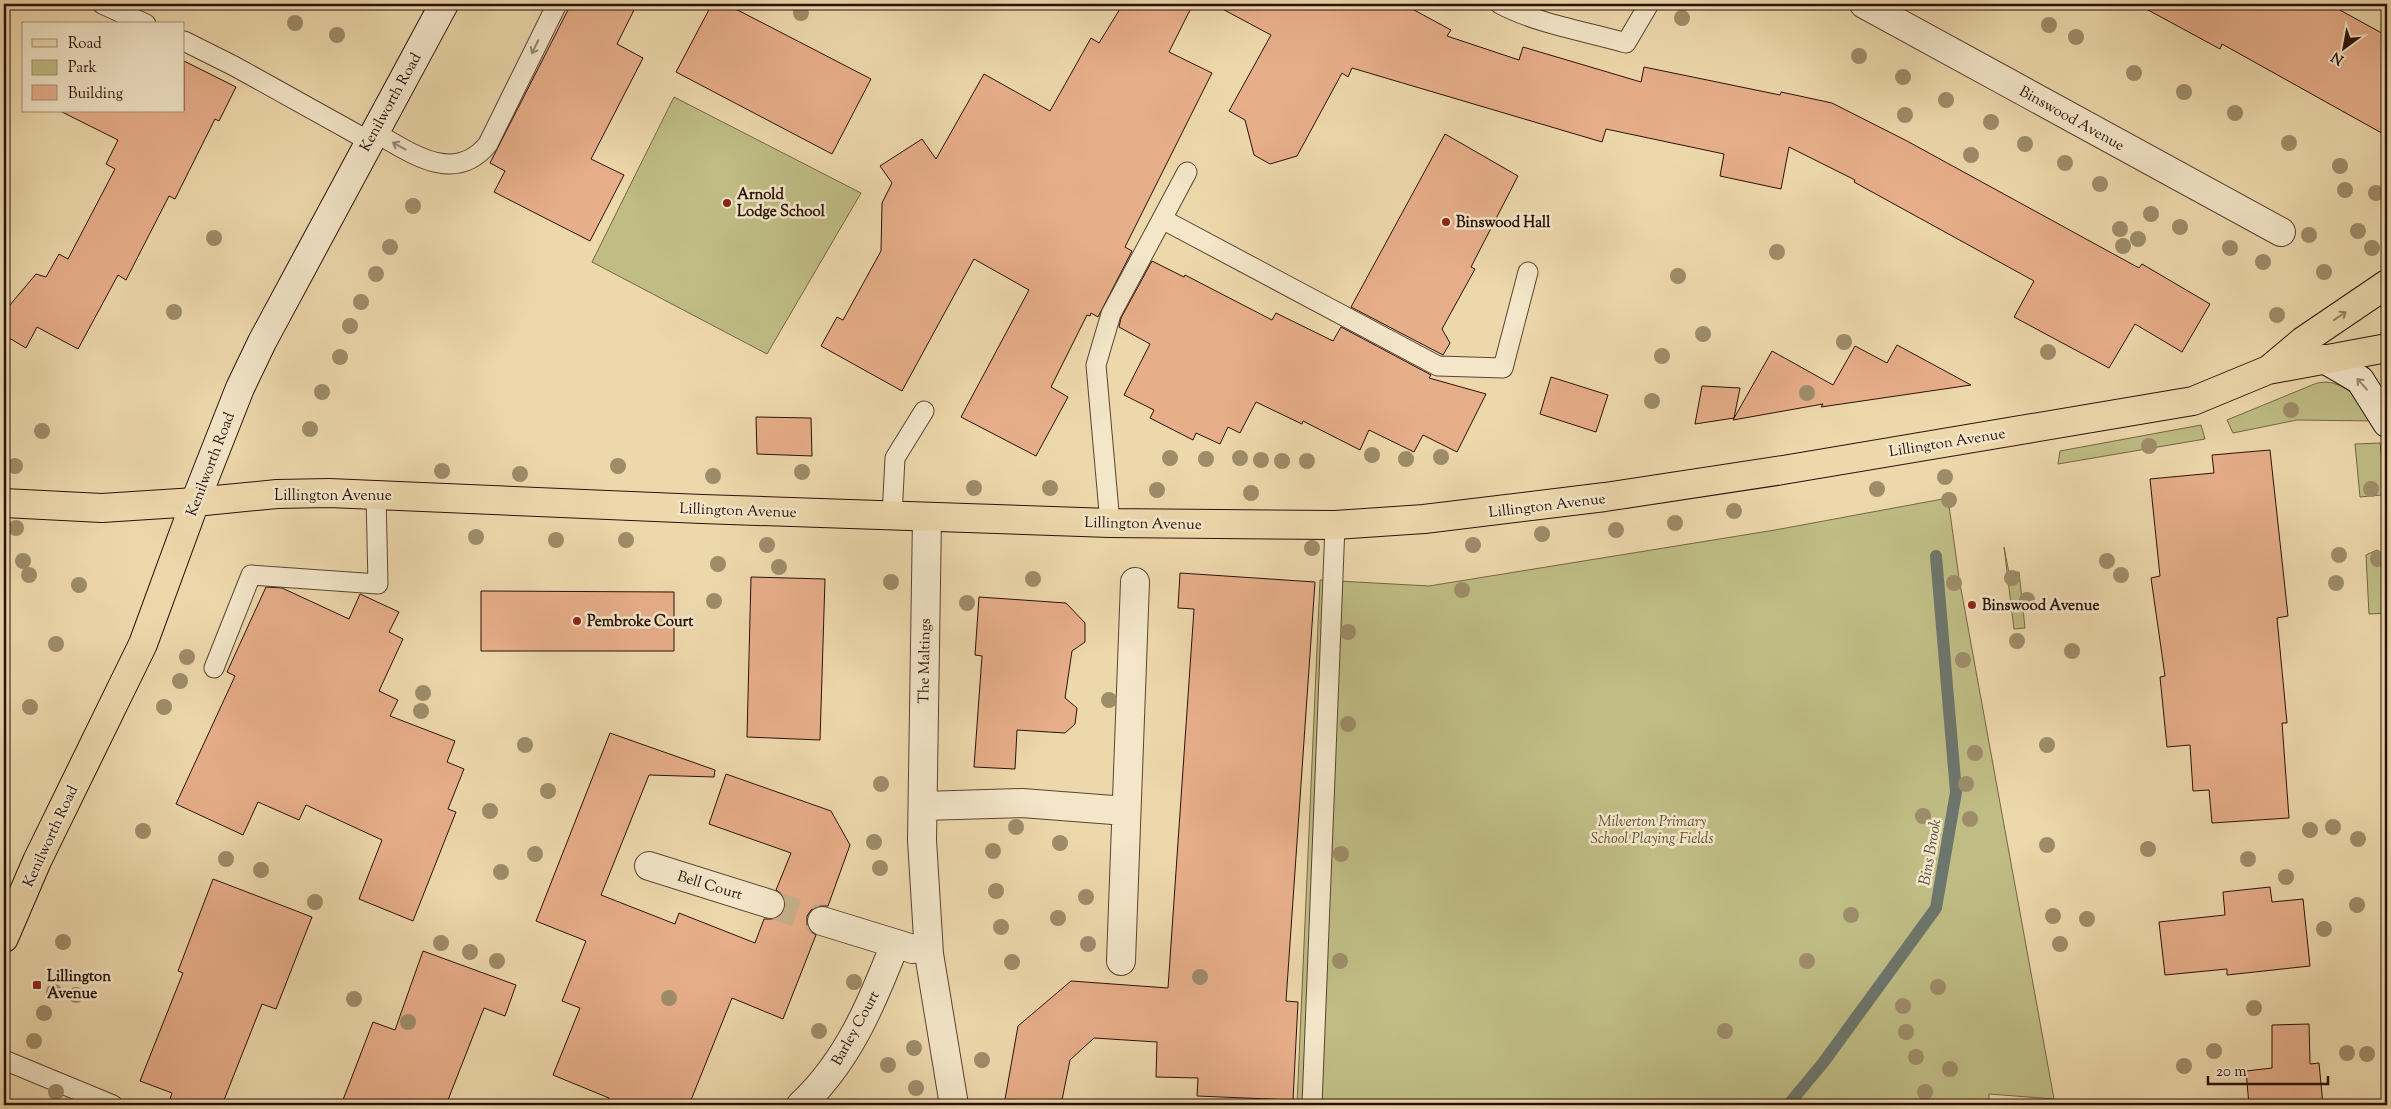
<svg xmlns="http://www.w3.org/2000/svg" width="2391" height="1109" viewBox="0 0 2391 1109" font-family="'Sorts Mill Goudy',serif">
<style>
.green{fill:#bfbc84;stroke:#746646}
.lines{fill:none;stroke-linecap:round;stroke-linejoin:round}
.stream{stroke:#6d766c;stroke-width:12}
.building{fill:#e7ae8a;stroke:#2a1108}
.street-tunnel{stroke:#c6b08b;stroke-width:28;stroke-dasharray:28 14;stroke-linecap:butt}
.lane-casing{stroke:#5b4331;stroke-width:21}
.street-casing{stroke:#5b4331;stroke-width:30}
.secondary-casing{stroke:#2a1108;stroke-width:30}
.primary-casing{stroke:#2a1108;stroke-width:30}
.highway-casing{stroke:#2a1108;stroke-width:30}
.lane{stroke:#f3e6c9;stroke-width:19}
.street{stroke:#f3e6c9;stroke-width:28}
.secondary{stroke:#f3e6c9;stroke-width:28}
.primary{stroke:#edd8ac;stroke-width:28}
.highway{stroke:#edd8ac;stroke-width:28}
.tree{fill:#9e8c69}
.oneway{stroke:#998672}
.oneway2{stroke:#957e62}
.poi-dot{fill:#8f2418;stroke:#f3e6c9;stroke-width:2}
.labels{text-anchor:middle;stroke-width:5;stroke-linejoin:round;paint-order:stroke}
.street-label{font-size:15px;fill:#2a1108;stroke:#f3e6c9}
.poi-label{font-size:15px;font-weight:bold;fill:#2a1108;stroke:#f3e6c9;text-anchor:start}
.park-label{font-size:15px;font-style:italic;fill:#5e4d33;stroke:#f3e6c9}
.water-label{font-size:16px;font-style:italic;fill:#514c42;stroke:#f3e6c9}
</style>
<rect width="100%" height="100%" fill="#edd8ac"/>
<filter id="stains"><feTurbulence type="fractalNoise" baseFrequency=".004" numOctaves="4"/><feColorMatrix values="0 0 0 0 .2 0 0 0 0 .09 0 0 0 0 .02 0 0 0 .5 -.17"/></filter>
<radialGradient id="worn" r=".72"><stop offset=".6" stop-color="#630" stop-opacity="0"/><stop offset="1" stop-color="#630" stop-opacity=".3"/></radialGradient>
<path class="green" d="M674,97L861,193L767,354L592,262Z
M2326,382C2350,384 2361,403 2375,421L2297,420L2233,433L2227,420L2317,383Z
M2201,425L2205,439L2058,464L2060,451Z
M2380,443L2385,490L2381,495L2360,497L2355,444Z
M1948,498L1959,578L2054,1099L1989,1094V1105H1297L1320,580L1429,586L1775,530Z
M2004,547L2009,573L2019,572L2025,628L2014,629Z
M2377,550L2387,556V613L2369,614L2366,555Z"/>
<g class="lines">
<path class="stream" d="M1788,1105L1823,1063L1936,908L1956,792L1936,556"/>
</g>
<path class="building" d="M571,4H637L617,44L643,58L591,159L624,175L590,241L494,192L505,171L490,163Z
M712,4H726L871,79L832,154L676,72Z
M1123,4H1193L1169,52L1212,73L1125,247L1132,251L1098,317L1091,313L1090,316L1087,315L1051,387L1068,397L1036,456L961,417L1029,290L974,259L902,391L821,346L837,317L843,320L881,251L882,203L892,183L880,166L922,139L936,159L984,74L1050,111L1091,38L1099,43Z
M1213,4H1403L1451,30L1447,36L1519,60L1523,47L1641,82L1644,67L1780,95L1781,92L1832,103L1907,141L2139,268L2142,264L2210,304L2182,352L2135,324L2109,368L2014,317L2034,281L1854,182L1855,180L1789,147L1781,189L1720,176L1724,154L1606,129L1602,142L1352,68L1348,77L1342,73L1297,156L1270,164L1254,155L1245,120L1229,111L1271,35Z
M2137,4H2329L2387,36V136L2222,44L2220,49Z
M184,61L236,87L219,121L215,119L175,199L169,196L126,280L118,275L78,349L37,327L26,348L4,335V312L36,274L46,277L59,254L68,259L115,169L106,164L118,140L60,111H184Z
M1445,134L1518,176L1471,267L1475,269L1442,329L1450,343L1443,355L1351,307Z
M1152,261L1184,277L1185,275L1272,320L1276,313L1333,341L1341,327L1431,375L1429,378L1486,394L1457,452L1423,435L1414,452L1369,430L1360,450L1303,421L1302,424L1256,402L1240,433L1228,427L1220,444L1196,433L1193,440L1150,418L1154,410L1124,395L1150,344L1119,327L1121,318Z
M1897,345L1971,385L1821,407L1823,404L1733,420L1772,351L1833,385L1855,346L1887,363Z
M1551,377L1608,395L1596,432L1540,414Z
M1702,386L1740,388L1734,418L1695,424Z
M756,417L811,418L812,456L757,454Z
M2270,450L2288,616L2277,618L2287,723H2282L2289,818L2212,823L2209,790L2193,791L2190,745L2167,747L2160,677L2165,676L2151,578L2160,576L2150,479L2214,473L2212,455Z
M1180,573L1315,582L1286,1001L1298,1002L1293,1100L1197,1096L1198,1078L1156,1077L1157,1042L1094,1038L1070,1060L1061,1105H1004L1018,1026L1071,981L1168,988L1194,609L1178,608Z
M751,577L825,579L820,740L747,737Z
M266,587L282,588L349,619L360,594L399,612L389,632L403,639L379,691L398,700L390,716L455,741L447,762L464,769L448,809L456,812L413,921L359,899L382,840L306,805L299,820L258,802L243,835L176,804L235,676L227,672Z
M481,591L674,592V651H481Z
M979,597L1066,603L1085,623V642L1072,651L1065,698L1077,708L1075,724L1065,733L1017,730L1015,769L974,767L982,656L975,655Z
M610,733L715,770L714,777L649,775L601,895L675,924L679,913L755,943L764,919H774L781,915L785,909V900L782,894L776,890L791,853L709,824L726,774L831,811L850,845L828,906H818L811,910L807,916V925L810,931L816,935L783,1019L732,998L689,1105H607L609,1098L553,1075L580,1008L562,1001L586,941L536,921Z
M213,879L312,917L276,1009L262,1004L222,1105H168L172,1093L140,1081L183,973L178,971Z
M2270,887L2272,902L2303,899L2310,966L2227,975V969L2165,975L2159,922L2225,915L2223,892Z
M423,951L516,985L505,1016L484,1008L446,1105H341L373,1022L395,1030Z
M2309,1024L2310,1064L2319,1063L2323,1105H2249L2246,1071L2272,1068V1025Z"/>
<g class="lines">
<path class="street-tunnel" d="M770,904L822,921"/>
<g class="lane-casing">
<path id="lane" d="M102,4L146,24
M1500,4C1538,24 1584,31 1626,43L1649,4
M184,41L234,66L369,141
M374,132C410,152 454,186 488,144L557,4
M1162,219L1187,172
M892,516L895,458L924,411
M1110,523L1096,365L1111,314L1162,219L1438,366L1503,368L1528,272
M214,668L251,575L378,584L376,495
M4,1060L113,1105
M1312,1105L1335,525"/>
</g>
<g class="street-casing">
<path id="street" d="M1864,4L2281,232
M927,517L922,840L929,954L954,1105
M923,806L1022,803L1126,811
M649,866L770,904
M822,921L913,949
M1121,961L1135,582
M801,1105C848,1061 872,1003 895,944"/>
</g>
<g class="secondary-casing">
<path id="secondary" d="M2324,359L2360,380L2387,423
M195,502L240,388L262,342L444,4"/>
</g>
<g class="primary-casing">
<path id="primary" d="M4,503L102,508L195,502"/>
</g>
<g class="highway-casing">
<path id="highway" d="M2271,368L2303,341L2387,284
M4,938L37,861L143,644L195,502L277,494L329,493L702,509L1110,523L1335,525L1424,519L1605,497L1783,470L2193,401L2268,370L2387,348"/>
</g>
<use href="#lane" class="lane"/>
<use href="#street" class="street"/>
<use href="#secondary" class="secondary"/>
<use href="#primary" class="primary"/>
<use href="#highway" class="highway"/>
</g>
<g class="tree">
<circle cx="801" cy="13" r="8"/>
<circle cx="1682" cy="18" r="8"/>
<circle cx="295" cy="23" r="8"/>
<circle cx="2049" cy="25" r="8"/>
<circle cx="337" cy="35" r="8"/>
<circle cx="2076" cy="37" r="8"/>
<circle cx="1859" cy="56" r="8"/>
<circle cx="2134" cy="73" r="8"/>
<circle cx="1903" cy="77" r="8"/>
<circle cx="2184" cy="92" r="8"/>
<circle cx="1946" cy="100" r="8"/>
<circle cx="2235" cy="113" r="8"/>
<circle cx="1905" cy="115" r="8"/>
<circle cx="1991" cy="122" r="8"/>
<circle cx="2289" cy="143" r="8"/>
<circle cx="2025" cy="144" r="8"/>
<circle cx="1971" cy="155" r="8"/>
<circle cx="2065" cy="163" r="8"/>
<circle cx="2340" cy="166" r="8"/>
<circle cx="2100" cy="184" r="8"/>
<circle cx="2345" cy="190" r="8"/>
<circle cx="2376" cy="193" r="8"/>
<circle cx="413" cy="206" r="8"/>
<circle cx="2151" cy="214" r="8"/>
<circle cx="2180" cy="227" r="8"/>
<circle cx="2120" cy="229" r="8"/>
<circle cx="2358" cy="231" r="8"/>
<circle cx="2309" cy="235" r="8"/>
<circle cx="214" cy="238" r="8"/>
<circle cx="2138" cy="239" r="8"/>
<circle cx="2123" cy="246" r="8"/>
<circle cx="390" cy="247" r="8"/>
<circle cx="2230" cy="248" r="8"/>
<circle cx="2372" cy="248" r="8"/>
<circle cx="1777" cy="252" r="8"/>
<circle cx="2263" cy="262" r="8"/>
<circle cx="2324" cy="272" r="8"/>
<circle cx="376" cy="274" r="8"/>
<circle cx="1678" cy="276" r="8"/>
<circle cx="361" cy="302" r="8"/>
<circle cx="174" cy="312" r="8"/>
<circle cx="2277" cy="315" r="8"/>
<circle cx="350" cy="326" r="8"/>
<circle cx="1703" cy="334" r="8"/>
<circle cx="1844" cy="342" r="8"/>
<circle cx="2048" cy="352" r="8"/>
<circle cx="1662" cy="356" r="8"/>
<circle cx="340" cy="357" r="8"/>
<circle cx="322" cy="392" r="8"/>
<circle cx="1807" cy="393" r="8"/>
<circle cx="1652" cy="401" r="8"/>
<circle cx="2291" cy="410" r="8"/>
<circle cx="310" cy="429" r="8"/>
<circle cx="42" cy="431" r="8"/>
<circle cx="2149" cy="446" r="8"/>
<circle cx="1372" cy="455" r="8"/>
<circle cx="1441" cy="457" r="8"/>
<circle cx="1170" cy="458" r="8"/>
<circle cx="1240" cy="458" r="8"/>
<circle cx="1206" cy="459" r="8"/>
<circle cx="1406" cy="459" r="8"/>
<circle cx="1261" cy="460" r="8"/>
<circle cx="1282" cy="461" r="8"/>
<circle cx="1307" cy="461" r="8"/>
<circle cx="15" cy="466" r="8"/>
<circle cx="618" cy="466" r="8"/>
<circle cx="442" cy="471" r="8"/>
<circle cx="802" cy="472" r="8"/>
<circle cx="520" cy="474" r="8"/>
<circle cx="713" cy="476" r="8"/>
<circle cx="1945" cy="477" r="8"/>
<circle cx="974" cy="488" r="8"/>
<circle cx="1050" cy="488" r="8"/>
<circle cx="1877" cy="489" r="8"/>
<circle cx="2371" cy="489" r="8"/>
<circle cx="1157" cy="490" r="8"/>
<circle cx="1251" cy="493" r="8"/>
<circle cx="1949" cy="500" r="8"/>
<circle cx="1734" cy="511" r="8"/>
<circle cx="1675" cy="523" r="8"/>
<circle cx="16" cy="528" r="8"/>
<circle cx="1616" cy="530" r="8"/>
<circle cx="1542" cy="534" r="8"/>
<circle cx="476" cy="537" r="8"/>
<circle cx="556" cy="540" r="8"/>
<circle cx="626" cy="540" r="8"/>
<circle cx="767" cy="545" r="8"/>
<circle cx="1473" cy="545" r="8"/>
<circle cx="1312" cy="548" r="8"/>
<circle cx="2339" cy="555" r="8"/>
<circle cx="2378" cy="559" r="8"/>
<circle cx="23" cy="561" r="8"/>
<circle cx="2107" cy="561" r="8"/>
<circle cx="718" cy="564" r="8"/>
<circle cx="779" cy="567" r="8"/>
<circle cx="29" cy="575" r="8"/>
<circle cx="2121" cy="575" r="8"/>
<circle cx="2012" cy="578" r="8"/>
<circle cx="1033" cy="579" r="8"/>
<circle cx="891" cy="582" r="8"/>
<circle cx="1954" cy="583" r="8"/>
<circle cx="2336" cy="583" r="8"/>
<circle cx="79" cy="585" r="8"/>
<circle cx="1462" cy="590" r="8"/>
<circle cx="2027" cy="600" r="8"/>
<circle cx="714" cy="601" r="8"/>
<circle cx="967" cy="603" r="8"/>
<circle cx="1348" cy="632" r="8"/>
<circle cx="2017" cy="641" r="8"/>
<circle cx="56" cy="644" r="8"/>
<circle cx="2072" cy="651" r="8"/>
<circle cx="187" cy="657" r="8"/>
<circle cx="1963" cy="660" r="8"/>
<circle cx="180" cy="681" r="8"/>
<circle cx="423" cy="693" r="8"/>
<circle cx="1109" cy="700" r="8"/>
<circle cx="30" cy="707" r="8"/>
<circle cx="164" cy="707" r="8"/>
<circle cx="421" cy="711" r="8"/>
<circle cx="1348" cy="724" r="8"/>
<circle cx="525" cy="745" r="8"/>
<circle cx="2047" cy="745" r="8"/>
<circle cx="1975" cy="753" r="8"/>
<circle cx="881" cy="784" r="8"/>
<circle cx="1966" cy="784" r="8"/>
<circle cx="548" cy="791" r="8"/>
<circle cx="490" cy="811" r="8"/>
<circle cx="1923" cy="816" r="8"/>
<circle cx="1970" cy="819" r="8"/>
<circle cx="1016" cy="827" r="8"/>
<circle cx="2333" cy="827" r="8"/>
<circle cx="2310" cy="830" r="8"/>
<circle cx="143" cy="831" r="8"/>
<circle cx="2358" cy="839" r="8"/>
<circle cx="874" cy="842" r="8"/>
<circle cx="1060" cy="843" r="8"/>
<circle cx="2047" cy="845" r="8"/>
<circle cx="2148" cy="849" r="8"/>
<circle cx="993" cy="851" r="8"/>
<circle cx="535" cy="854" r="8"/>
<circle cx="1341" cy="854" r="8"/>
<circle cx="226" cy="859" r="8"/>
<circle cx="2248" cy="859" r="8"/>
<circle cx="880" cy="868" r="8"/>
<circle cx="261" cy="870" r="8"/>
<circle cx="501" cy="872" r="8"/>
<circle cx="2286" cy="877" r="8"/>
<circle cx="996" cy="891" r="8"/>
<circle cx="1086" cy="897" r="8"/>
<circle cx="315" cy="902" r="8"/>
<circle cx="2357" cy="905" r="8"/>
<circle cx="1851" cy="915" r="8"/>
<circle cx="2053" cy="916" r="8"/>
<circle cx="1058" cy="918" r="8"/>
<circle cx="2087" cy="919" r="8"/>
<circle cx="1001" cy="927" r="8"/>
<circle cx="2324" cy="929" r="8"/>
<circle cx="63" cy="942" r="8"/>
<circle cx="441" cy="943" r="8"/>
<circle cx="1088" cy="944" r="8"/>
<circle cx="2060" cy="944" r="8"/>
<circle cx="470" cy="952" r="8"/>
<circle cx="497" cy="961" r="8"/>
<circle cx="1340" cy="961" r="8"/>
<circle cx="1807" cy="961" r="8"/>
<circle cx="1012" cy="962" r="8"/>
<circle cx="1200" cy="977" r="8"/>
<circle cx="854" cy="982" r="8"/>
<circle cx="1938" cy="987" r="8"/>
<circle cx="54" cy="992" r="8"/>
<circle cx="76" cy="995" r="8"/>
<circle cx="669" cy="998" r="8"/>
<circle cx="354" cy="999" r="8"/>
<circle cx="1903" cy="1006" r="8"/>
<circle cx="2254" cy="1008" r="8"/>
<circle cx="44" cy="1013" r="8"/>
<circle cx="408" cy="1022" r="8"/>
<circle cx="819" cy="1031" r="8"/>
<circle cx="1725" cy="1031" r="8"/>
<circle cx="1906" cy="1032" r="8"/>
<circle cx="34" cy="1041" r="8"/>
<circle cx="914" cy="1048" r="8"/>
<circle cx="2214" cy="1051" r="8"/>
<circle cx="2347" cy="1053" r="8"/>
<circle cx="2367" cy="1054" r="8"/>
<circle cx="1916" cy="1057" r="8"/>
<circle cx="982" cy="1060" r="8"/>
<circle cx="888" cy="1065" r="8"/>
<circle cx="2184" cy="1066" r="8"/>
<circle cx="1950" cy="1069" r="8"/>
<circle cx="916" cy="1088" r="8"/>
<circle cx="56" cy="1092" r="8"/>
<circle cx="1925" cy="1092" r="8"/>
</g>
<defs><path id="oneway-shaft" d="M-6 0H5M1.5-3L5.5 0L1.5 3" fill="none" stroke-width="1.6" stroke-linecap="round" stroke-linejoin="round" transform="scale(1.25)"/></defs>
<g class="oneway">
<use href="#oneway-shaft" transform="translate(535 47) rotate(116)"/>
<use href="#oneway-shaft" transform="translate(399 146) rotate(-151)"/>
<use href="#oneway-shaft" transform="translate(2362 384) rotate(-132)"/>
</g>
<use class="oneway2" href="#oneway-shaft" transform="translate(2340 316) rotate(-34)"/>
<g class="poi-dot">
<circle cx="727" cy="203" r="5"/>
<circle cx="1446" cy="222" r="5"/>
<circle cx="1972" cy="605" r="5"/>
<circle cx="577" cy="621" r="5"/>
<rect x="32" y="980" width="10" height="10" rx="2.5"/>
</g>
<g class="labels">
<g class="street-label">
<text transform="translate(390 102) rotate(-61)" y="5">Kenilworth Road</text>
<text transform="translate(2072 118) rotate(29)" y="5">Binswood Avenue</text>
<text transform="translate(1947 442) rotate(-9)" y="5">Lillington Avenue</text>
<text transform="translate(210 464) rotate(-69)" y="5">Kenilworth Road</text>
<text x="333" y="500">Lillington Avenue</text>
<text transform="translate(1547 505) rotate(-7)" y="5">Lillington Avenue</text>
<text transform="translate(738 510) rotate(2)" y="5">Lillington Avenue</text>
<text transform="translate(1143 523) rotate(1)" y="5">Lillington Avenue</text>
<text transform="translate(924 661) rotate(-89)" y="5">The Maltings</text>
<text transform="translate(50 836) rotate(-65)" y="5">Kenilworth Road</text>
<text transform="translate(710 885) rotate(17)" y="5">Bell Court</text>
<text transform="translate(855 1028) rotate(-61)" y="5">Barley Court</text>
</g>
<g class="poi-label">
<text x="737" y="199">Arnold<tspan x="737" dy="17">Lodge School</tspan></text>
<text x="1456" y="227">Binswood Hall</text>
<text x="1982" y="610">Binswood Avenue</text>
<text x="587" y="626">Pembroke Court</text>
<text x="47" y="981">Lillington<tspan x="47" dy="17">Avenue</tspan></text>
</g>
<g class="park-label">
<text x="1652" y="826">Milverton Primary<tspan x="1652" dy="17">School Playing Fields</tspan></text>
</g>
<g class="water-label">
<text transform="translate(1929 852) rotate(-80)" y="6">Bins Brook</text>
</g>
</g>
<rect width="2391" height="1109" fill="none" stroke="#edd8ac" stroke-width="20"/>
<rect x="5" y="5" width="2381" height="1099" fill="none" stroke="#2a1108" stroke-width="2.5"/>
<rect x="10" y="10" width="2371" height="1089" fill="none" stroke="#2a1108"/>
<rect x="22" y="22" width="162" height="90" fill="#f3e6c9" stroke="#a3917c"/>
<rect x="32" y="39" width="25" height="8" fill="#edd8ac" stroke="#a3917c"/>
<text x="68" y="48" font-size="15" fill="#2a1108">Road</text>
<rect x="32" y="60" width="25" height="15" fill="#bfbc84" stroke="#a3917c"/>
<text x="68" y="72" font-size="15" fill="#2a1108">Park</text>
<rect x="32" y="85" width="25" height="15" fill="#e7ae8a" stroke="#a3917c"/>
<text x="68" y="98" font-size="15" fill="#2a1108">Building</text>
<g transform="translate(2344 48) rotate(212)" stroke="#f3e6c9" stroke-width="4" paint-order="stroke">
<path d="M0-4L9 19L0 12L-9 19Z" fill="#2a1108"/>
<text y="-8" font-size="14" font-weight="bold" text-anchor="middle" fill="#2a1108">N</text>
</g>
<path d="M2208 1076v8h120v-8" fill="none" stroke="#2a1108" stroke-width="2.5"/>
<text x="2216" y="1076" font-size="15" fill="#2a1108" stroke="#f3e6c9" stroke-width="4" paint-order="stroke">20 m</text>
<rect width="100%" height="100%" filter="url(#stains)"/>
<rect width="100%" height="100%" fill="url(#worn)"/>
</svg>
